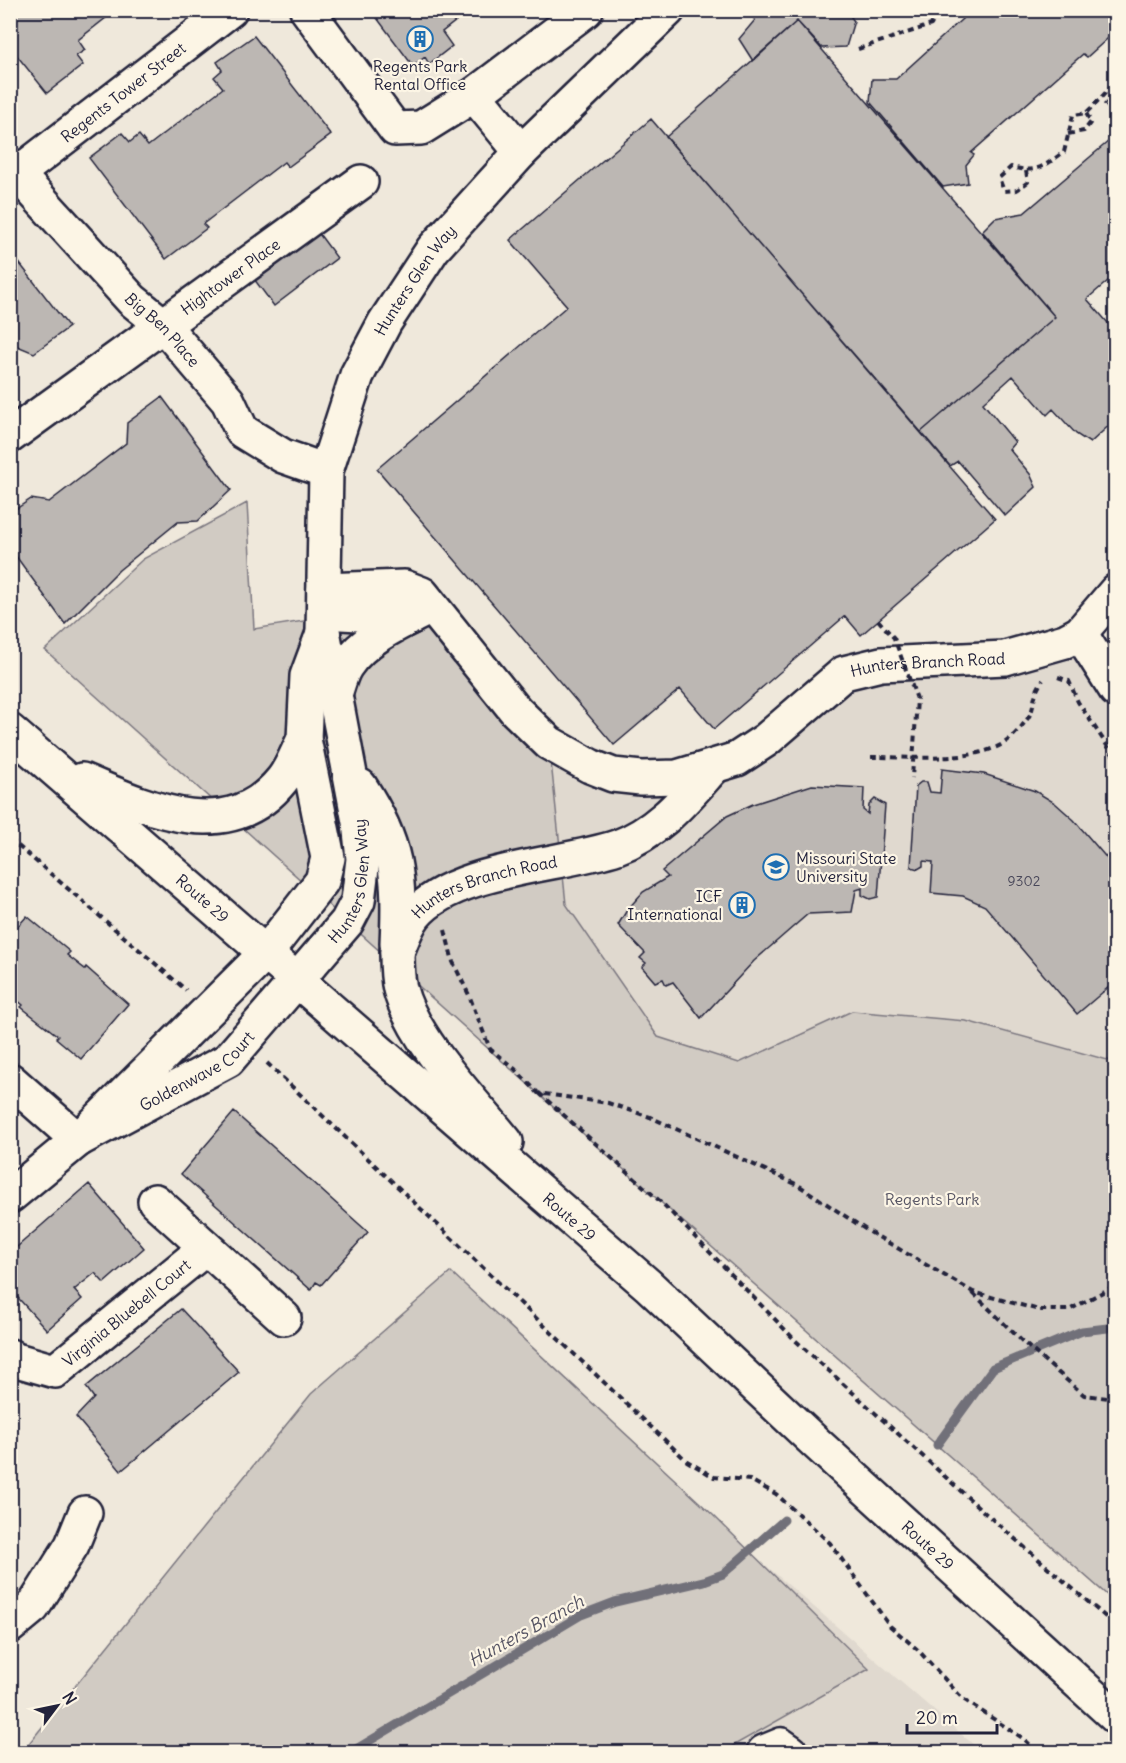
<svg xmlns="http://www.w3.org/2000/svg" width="1126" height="1763" viewBox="0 0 1126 1763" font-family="Delius,sans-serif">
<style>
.built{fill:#e0d9cf}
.green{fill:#d1cbc3;stroke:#7a767f;stroke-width:1.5}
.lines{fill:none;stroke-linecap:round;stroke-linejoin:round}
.stream{stroke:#716f79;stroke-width:9}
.building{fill:#bcb7b3;stroke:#22223b;stroke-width:1.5}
.minor-casing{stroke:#22223b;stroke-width:38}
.major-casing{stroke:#22223b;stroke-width:38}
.path{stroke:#22223b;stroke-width:4;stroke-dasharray:6 4.5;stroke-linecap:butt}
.minor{stroke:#fcf5e5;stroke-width:33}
.major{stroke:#fcf5e5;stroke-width:33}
.path-bridge{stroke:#22223b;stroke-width:4;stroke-dasharray:6 4.5;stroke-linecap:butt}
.labels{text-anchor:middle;stroke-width:4.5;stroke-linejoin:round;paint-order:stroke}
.number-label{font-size:14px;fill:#484759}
.poi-label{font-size:16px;fill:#22223b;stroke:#fcf5e5}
.street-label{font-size:16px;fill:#22223b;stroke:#fcf5e5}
.park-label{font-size:16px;fill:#575564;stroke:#fcf5e5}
.water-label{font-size:18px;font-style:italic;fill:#575564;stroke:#fcf5e5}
</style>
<rect width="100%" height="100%" fill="#efe8db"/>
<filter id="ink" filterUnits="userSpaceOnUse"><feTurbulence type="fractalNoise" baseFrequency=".0167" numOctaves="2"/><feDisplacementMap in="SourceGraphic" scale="12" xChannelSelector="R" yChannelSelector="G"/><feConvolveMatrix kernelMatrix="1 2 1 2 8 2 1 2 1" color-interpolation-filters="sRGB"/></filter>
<g filter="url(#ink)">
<path class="built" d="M1065,641L1115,698V1062L966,1021L852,1011L739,1063L658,1037L566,904L549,743L677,777L844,673Z
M740,1543L982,1752H345Z"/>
<path class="green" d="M247,503L254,629L329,617L404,587L549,743L566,904L658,1037L739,1063L852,1011L966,1021L1115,1062V1602L571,1123L45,650L143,559Z
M451,1272L713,1515L869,1669L722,1752H22L311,1394Z"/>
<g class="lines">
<path class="stream" d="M937,1445L993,1368L1082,1331L1116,1327
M351,1752L581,1615L615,1602L704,1581L723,1574L784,1520"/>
</g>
<path class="building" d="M10,10H116L78,40L85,50L76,56L83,65L47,93L10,47Z
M371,10H470L442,32L452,46L429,64L425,57L413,66Z
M749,10H858L851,17L854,21L846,47L822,48L797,21L753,61L739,39L755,20Z
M972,10H1108L1116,22V31L1087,57L1083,54L971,153L974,155L966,165L968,183L943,187L870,102L872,79H896Z
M797,21L1055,317L921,432L666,137Z
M254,36L331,135L288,167L284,162L203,224L207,228L166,259L89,158L122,133L130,142L139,135L148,146L223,88L214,77L222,70L217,62Z
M1116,94V118L1104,104Z
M651,119L995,519L861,635L845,616L714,729L680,689L614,745L377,469L567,306L510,240Z
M1116,135V274L1087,299L1116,332V419L1090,443L1076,434L1053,409L1047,415L1013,376L983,403L1015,442L1009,449L1030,474L1036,487L1005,516L958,461L950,466L921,432L1055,317L982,231L995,218L1024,213Z
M317,231L337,258L274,306L254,279Z
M10,251L69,327L34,353L10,343Z
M162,397L231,490L198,521L178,522L119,570L65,624L10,548V513L31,499L49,502L126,443L127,423Z
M942,769L984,774L1035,791L1055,803L1074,820L1116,869V988L1110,986L1077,1014L985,906L963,896L931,893L933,862L923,861V866L918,869L911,867L916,786L921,782H927L930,792L940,793Z
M812,785L864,788L863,810L868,814L869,805L875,799L885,805L878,897L870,899L862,895V888L856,890L852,912L808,914L754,961L701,1018L673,982L666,985L663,979L655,982L642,967L646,963L640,958L645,953L618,925L627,910L643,892L668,877L662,871L727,816L753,804Z
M27,916L70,952L67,955L85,969L86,967L128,1004L81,1059L56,1038L58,1036L21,1007L23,1005L10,994V935Z
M234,1112L368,1232L321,1285L316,1282L311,1290L181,1174Z
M89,1184L144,1248L104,1283L95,1273L74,1290L82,1299L47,1330L10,1289V1253Z
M181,1309L239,1372L121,1471L76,1417L94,1398L86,1387Z"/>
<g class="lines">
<g class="minor-casing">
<g id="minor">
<path d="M307,10L395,129L421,128L474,95L586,10"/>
<path d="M474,95L521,152"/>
<path id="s1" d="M10,166L132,300L163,325L228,401L242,431L283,456L326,471"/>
<path id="s2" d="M17,174L230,10"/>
<path id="s3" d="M10,436L361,182"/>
<path id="s4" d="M324,590L404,587L422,594L516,711L549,743L590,766L613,775L641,778L677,777L737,759L766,740L844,673L881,664L1005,658L1065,641L1080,633L1116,591"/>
<path d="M324,612L411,617"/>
<path d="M1080,633L1116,690"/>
<path d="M334,697C338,687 340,675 346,666C364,638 403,621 431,607"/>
<path d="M360,786C398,844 400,875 397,944"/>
<path id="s5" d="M397,952C402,940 407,925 415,915C454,868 561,866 617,847C658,832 684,800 712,769"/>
<path d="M10,1080L78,1140"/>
<path id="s6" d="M78,1140L228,1060L347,922L358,901L363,859L359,822L323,631L326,471L357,375L385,322L433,249L521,152L668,10"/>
<path d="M10,1196L78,1140L266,953L322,881L328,858L304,739L307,676L323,633"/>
<path d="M155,1201L284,1318"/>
<path id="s7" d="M10,1356L13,1359L55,1371L206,1248"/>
<path d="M10,1626L33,1607L72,1545L85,1513"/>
<path d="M764,1752L781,1745L791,1752"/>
</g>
</g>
<g class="major-casing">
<g id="major">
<path id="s8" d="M10,731L648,1285L815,1442L1116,1717"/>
<path d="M82,780C147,808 228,847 282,780C292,768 297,752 304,739"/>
<path d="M397,952C397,964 397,977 400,989C413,1040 473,1101 506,1142"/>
</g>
</g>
<path class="path" d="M858,49L931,25L939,10
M1068,134L1084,131L1091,122L1086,113
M1026,171L1028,182L1017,190L1004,191L999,178L1011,167C1037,174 1044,166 1064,152L1073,115L1086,113L1116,82
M1058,677L1069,681L1078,702L1116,759
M871,757C907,757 960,762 994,748C1009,743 1019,730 1028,718C1036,707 1031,696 1043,680
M10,839L186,990
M445,930L453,962L469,995L490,1049L515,1069L538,1093L608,1103L650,1117L798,1185L868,1231L973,1292L1039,1310H1069L1116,1285
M267,1063L687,1461L714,1477L750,1480L776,1494L830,1543L890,1626L918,1650L963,1699L1024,1739L1038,1752
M539,1093L661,1202L795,1340L985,1513L1116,1626
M973,1293L1024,1343L1084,1395L1116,1399"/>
<use href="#minor" class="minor"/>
<use href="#major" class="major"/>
<path class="path-bridge" d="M878,620L894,638L917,699L912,778"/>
</g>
</g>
<defs>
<g id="building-ring" transform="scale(1.35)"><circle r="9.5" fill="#fcf5e5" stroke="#1f6fb2" stroke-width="1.5"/><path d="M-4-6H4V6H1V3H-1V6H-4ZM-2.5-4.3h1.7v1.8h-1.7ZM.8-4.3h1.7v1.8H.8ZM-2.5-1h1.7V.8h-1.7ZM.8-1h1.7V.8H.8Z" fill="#1f6fb2"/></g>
<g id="university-ring" transform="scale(1.35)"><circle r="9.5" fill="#fcf5e5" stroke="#1f6fb2" stroke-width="1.5"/><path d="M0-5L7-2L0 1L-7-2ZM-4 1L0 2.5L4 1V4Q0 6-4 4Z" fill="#1f6fb2"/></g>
</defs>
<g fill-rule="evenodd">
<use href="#building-ring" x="420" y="39"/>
<use href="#university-ring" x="776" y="867"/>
<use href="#building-ring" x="742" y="905"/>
</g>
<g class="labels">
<g class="number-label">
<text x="1024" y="886">9302</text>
</g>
<g class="poi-label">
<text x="420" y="72">Regents Park<tspan x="420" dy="18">Rental Office</tspan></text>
<text x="796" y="864" text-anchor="start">Missouri State<tspan x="796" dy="18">University</tspan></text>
<text x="722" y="902" text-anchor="end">ICF<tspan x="722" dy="18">International</tspan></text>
</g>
<g class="street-label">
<text dy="6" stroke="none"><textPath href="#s2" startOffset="134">Regents Tower Street</textPath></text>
<text dy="6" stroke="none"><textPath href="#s3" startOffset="272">Hightower Place</textPath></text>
<text dy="6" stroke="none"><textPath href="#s6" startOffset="1022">Hunters Glen Way</textPath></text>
<text dy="6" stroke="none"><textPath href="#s1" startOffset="224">Big Ben Place</textPath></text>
<text dy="6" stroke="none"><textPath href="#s4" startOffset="716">Hunters Branch Road</textPath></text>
<text dy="6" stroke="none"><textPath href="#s6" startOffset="393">Hunters Glen Way</textPath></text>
<text dy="6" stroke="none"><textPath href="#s5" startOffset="118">Hunters Branch Road</textPath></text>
<text dy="6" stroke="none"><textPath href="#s8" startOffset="255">Route 29</textPath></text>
<text dy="6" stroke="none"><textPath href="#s6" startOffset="138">Goldenwave Court</textPath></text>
<text dy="6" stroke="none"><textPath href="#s8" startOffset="741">Route 29</textPath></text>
<text dy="6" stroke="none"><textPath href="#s7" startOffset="140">Virginia Bluebell Court</textPath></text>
<text dy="6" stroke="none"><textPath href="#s8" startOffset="1227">Route 29</textPath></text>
</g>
<g class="park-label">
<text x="932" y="1205">Regents Park</text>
</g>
<g class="water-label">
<text transform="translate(526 1631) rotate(-29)" y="6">Hunters Branch</text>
</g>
</g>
<rect width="1126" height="1763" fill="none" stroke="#fcf5e5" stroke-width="36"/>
<rect x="18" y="18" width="1090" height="1727" fill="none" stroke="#22223b" stroke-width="2" filter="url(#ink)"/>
<g transform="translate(57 1706) rotate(58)" stroke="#fcf5e5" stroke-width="4.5" paint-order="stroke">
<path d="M0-4.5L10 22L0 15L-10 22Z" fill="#22223b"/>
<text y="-9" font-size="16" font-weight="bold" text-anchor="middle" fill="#22223b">N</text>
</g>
<path d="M907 1724v9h90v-9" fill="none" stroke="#22223b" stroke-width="3"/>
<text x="916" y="1724" font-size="18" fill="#22223b" stroke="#fcf5e5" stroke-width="4.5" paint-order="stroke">20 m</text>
</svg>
